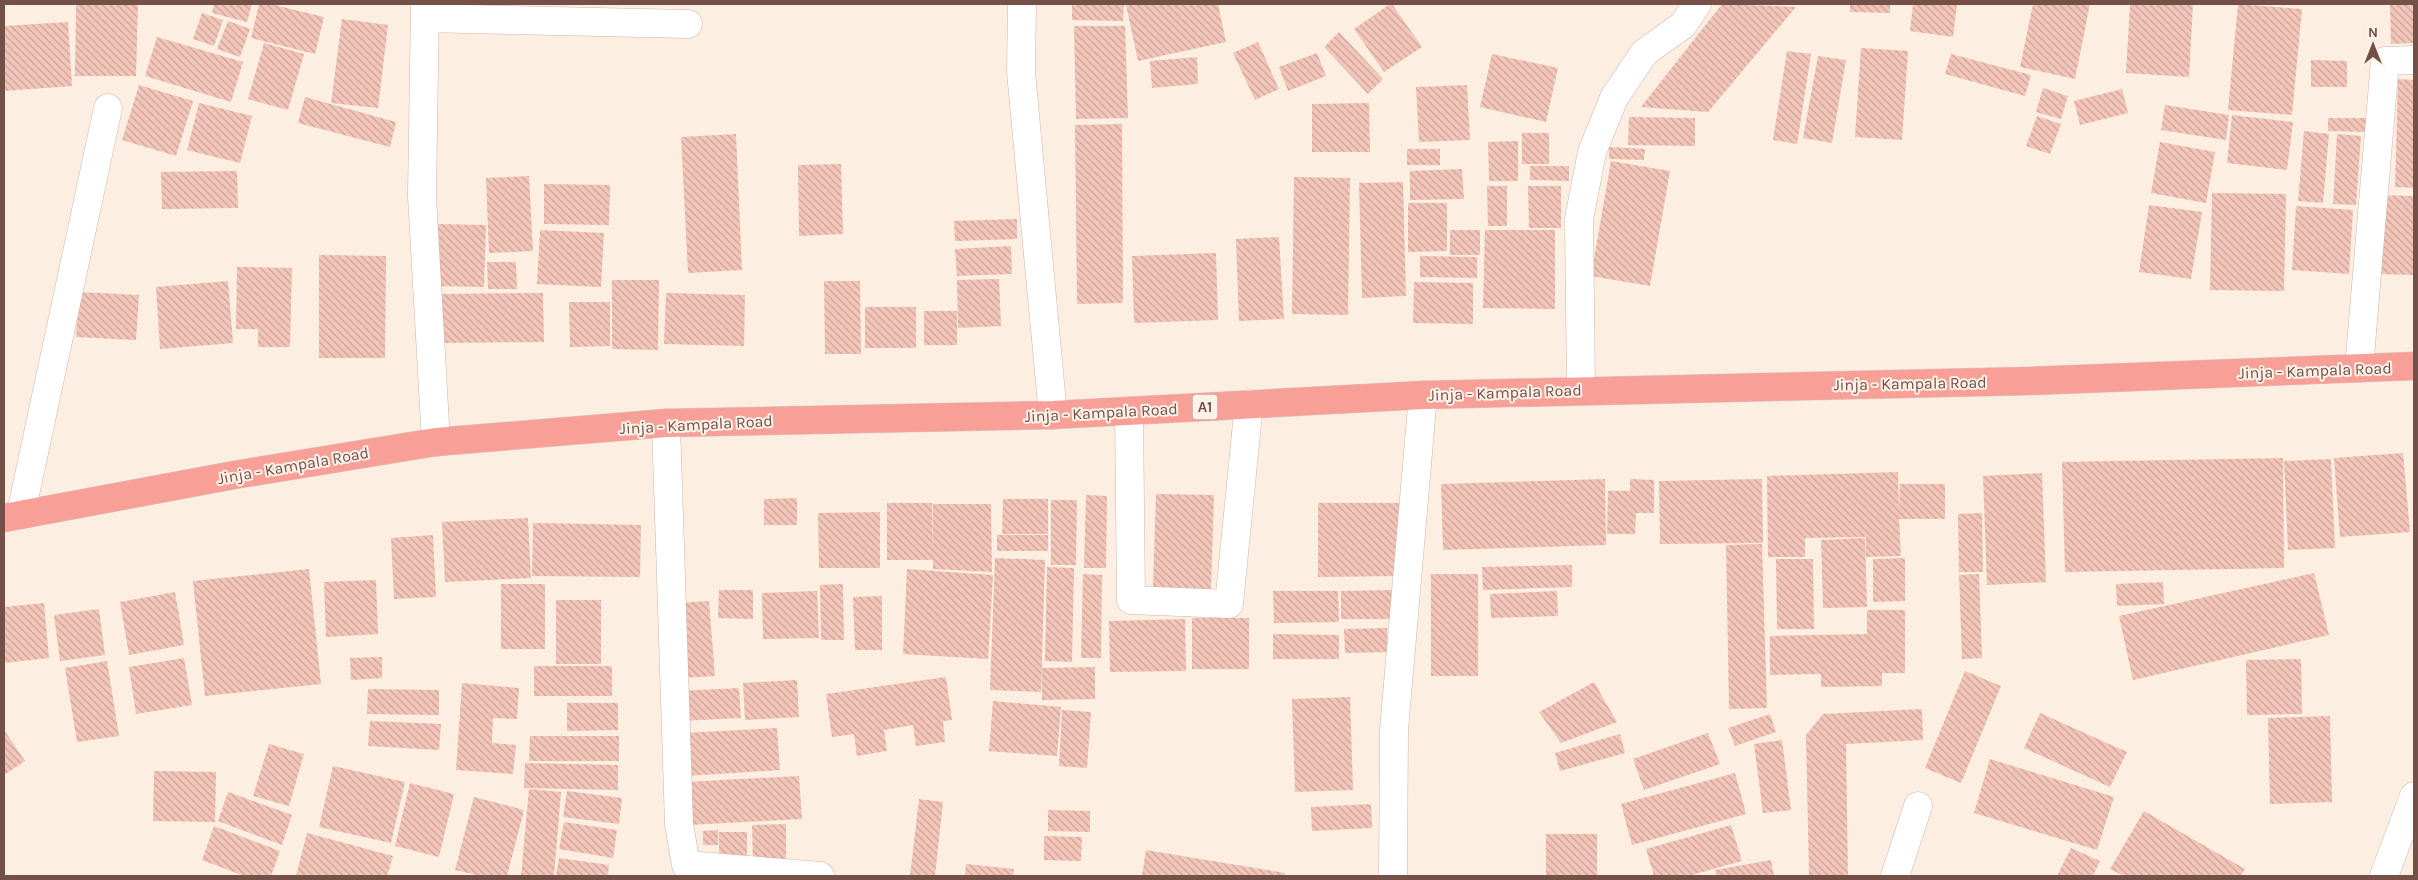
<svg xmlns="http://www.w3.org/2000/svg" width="2418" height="880" viewBox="0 0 2418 880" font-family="Karla,sans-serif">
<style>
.building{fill:url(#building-back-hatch)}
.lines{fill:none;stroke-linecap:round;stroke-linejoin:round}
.minor-casing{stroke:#d0b5ab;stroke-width:29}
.highway-casing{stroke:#d8cecc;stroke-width:29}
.minor{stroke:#fff;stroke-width:28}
.highway{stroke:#f8a097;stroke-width:28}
.labels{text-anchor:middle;stroke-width:4;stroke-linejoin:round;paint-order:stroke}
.shield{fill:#fff2e8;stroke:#9e8178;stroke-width:1}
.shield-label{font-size:15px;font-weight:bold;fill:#755048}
.street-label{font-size:16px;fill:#755048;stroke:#fff2e8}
</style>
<defs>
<pattern id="building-back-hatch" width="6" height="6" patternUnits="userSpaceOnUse" patternTransform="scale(1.25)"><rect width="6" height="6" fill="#f3c6b9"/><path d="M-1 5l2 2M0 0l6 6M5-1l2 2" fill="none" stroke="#c9a398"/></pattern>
</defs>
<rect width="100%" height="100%" fill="#fdeee2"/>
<path class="building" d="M76,4H138L136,76H75Z
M214,4H252L247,22L212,13Z
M259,4H270L324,17L315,54L251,38Z
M1072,4H1124L1123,21L1072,20Z
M1132,4H1218L1226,42L1138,61L1126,5Z
M1390,4H1392L1422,47L1384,72L1354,29Z
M1722,4L1796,7L1708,112L1641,107Z
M1850,4H1890V13L1850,12Z
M1913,4H1957L1953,37L1910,31Z
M2033,4H2090L2075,79L2020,67Z
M2130,4H2193L2189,77L2126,73Z
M2238,4L2302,9L2292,115L2228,110Z
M2390,4H2414V43L2391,44Z
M202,13L223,20L214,46L193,39Z
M342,19L388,25L378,108L331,103Z
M228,21L250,29L240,57L217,49Z
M68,22L72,86L4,91V26Z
M1074,26H1125L1128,118L1076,119Z
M1339,32L1383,79L1368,94L1324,47Z
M157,37L243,62L231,102L145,76Z
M1258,42L1279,89L1255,100L1233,53Z
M264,43L304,54L288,110L248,99Z
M1861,48L1908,51L1902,140L1855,137Z
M1787,51L1811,54L1797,144L1773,140Z
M1317,53L1326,76L1288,91L1279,67Z
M1492,54L1558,68L1546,122L1480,107Z
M1951,54L2031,75L2025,96L1945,74Z
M1818,56L1846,60L1832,143L1803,138Z
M1197,57L1198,84L1152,88L1150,61Z
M2311,60L2347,61V87H2311Z
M2398,79L2414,80V188L2395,187Z
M139,85L193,101L176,156L122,140Z
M1467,85L1470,140L1419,142L1416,87Z
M2043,88L2068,96L2061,119L2036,112Z
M2122,89L2128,113L2080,125L2074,101Z
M305,97L396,122L390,147L298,123Z
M199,103L252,116L240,163L187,150Z
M1369,103L1370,152H1312V104Z
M2165,105L2229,115L2226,140L2161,130Z
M2232,115L2293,122L2287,170L2227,163Z
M2037,116L2061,124L2050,154L2026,146Z
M1629,117L1695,118V146L1628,145Z
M2328,118H2366V132L2328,131Z
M1122,124L1123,303L1077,304L1075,125Z
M2304,131L2329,134L2323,203L2298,201Z
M1522,133H1549V164H1522Z
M736,134L742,270L688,273L681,137Z
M2337,134L2361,136L2356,205L2333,204Z
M1518,141V181H1489L1488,142Z
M2160,142L2215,152L2206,203L2151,193Z
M1609,147L1645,149L1644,160L1609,159Z
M1407,149H1440V165H1407Z
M1611,161L1670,171L1650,286L1591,276Z
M841,164L843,234L799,236L798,165Z
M1530,166H1569V181L1530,180Z
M1462,169L1464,199L1410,200V171Z
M237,171L238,208L162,209L161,172Z
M529,176L533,251L489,253L486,178Z
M1294,177L1350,178L1348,315L1292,314Z
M1403,182L1406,296L1362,298L1359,183Z
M544,184L610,185L609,225L544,224Z
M1487,186H1507V226H1488Z
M1528,186H1561V228H1529Z
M2212,193L2286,194L2284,291L2210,290Z
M2377,195L2414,196V275L2376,274Z
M1408,203H1447V251L1408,252Z
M2149,205L2202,212L2191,279L2139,272Z
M2296,206L2353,210L2349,274L2292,270Z
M1017,219V239L955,241L954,221Z
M437,224L486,225L484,287L436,286Z
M540,230L604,233L601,287L537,284Z
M1450,230H1480V255H1450Z
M1485,230H1555V309L1483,308Z
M1279,237L1284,319L1239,321L1236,239Z
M1011,246L1012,274L957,276L955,249Z
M1216,253L1218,320L1134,323L1132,256Z
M319,255L386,256L385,358H319Z
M1420,256L1477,257V278L1420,277Z
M487,262H516L517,289H488Z
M237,267L292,268L290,347H258V329H236Z
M999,279L1001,326L958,328L957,280Z
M612,280H659L658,350L612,349Z
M228,281L233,343L160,349L156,287Z
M824,281H860L861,354H825Z
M1414,282L1473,283V324L1413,323Z
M79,292L139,295L136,340L76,337Z
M543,293L544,342L440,343L439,294Z
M666,293L745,295L744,346L664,344Z
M569,302H610V346L570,347Z
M865,307H916V348H865Z
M924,311H957V345H924Z
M2403,453L2410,532L2340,537L2334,458Z
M2283,458L2284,568L2065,572L2062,462Z
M2331,459L2335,548L2288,550L2284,461Z
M1898,472L1899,510L1900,484H1945V519H1899L1901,556L1866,557V537L1805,538V557H1768L1767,476Z
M2042,473L2046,582L1987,585L1983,476Z
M1605,479L1606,545L1443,550L1441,484Z
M1630,479L1654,480V513H1636L1635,534H1607L1608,491H1630Z
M1762,479L1763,543L1660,544L1659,481Z
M1156,494L1214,495L1211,590L1153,589Z
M1086,495L1107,496L1106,568H1084Z
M797,498V525H764V499Z
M1003,499H1048V534H1002Z
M1051,500H1077L1076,565H1051Z
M887,503H932V551L933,504H991L992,572L933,569V560H887Z
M1318,503H1399L1400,576L1318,577Z
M880,512V568H819L818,513Z
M1982,513L1983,572H1959L1958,514Z
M528,518L531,578L445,582L442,522Z
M533,523L641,525L640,577L532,576Z
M433,535L436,597L394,599L391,538Z
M997,535H1048V551H997Z
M1865,538L1867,607L1823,608L1821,540Z
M1762,544L1767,708L1729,709L1726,545Z
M995,558L1045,560L1041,692L990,690Z
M1905,558V601L1873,602V559Z
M1776,559H1813L1814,629H1777Z
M1572,565V587L1483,590L1482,567Z
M1047,567L1074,568L1072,662L1045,661Z
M309,569L321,684L205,696L193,581Z
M907,569L993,575L988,659L903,654Z
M2314,573L2329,635L2133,680L2119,616Z
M1083,574L1102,575L1101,658H1081Z
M1431,574H1478V676H1431Z
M1979,574L1982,658L1962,659L1959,575Z
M376,580L378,634L326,637L324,582Z
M2163,582L2164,604L2117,606L2116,584Z
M501,584H545V649H501Z
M843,584L844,640H821L820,585Z
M719,590H753V619L718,618Z
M1393,590V619H1341V591Z
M817,591L819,638L763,639L762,593Z
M1273,591H1338L1339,622L1274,623Z
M1557,591L1558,616L1491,618L1490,594Z
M175,592L184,645L129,655L120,602Z
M882,596V650H855L853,597Z
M556,600H601V664H556Z
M709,601L715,676L681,678L676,603Z
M44,603L49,658L4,663V607Z
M99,609L105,655L60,661L54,615Z
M1867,610H1905V673H1882V686L1821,687V674L1770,675V636L1867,634Z
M1192,618H1249V669H1192Z
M1185,619L1186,671L1110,672L1109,621Z
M1387,628V652L1345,653L1344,629Z
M1273,634L1339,635V659H1273Z
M382,657V678L351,680L350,658Z
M184,658L192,705L136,714L129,667Z
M2301,659L2302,714L2247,715L2246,660Z
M107,661L119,736L77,742L65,668Z
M534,666H612V696H534Z
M1095,667V699L1042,700V668Z
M1965,671L2001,686L1961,783L1925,768Z
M946,677L952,720L943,721L945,742L916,746L913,725L884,730L887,751L857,756L854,734L832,737L826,694Z
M797,680L799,717L745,720L743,683Z
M1594,682L1617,722L1561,743L1539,712Z
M462,683L519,688L517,719L493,718L492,743L516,745L513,774L456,770Z
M739,688L741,718L681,721L679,691Z
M368,689L439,690V715L367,714Z
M1350,697L1353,790L1295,792L1292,699Z
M993,701L1061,707L1057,756L989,751Z
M567,703H618V730L567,731Z
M1922,709L1923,740L1846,744L1848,876H1809L1806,735L1823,714Z
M1062,710L1091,712L1087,768L1059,766Z
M2040,713L2127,752L2110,787L2024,748Z
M1770,714L1776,732L1735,746L1728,728Z
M2330,716L2332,802L2270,804L2268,718Z
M370,721L441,724L439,750L368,746Z
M777,728L780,770L686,776L684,733Z
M4,730L25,761L4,775Z
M1708,733L1720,764L1644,790L1633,759Z
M1620,734L1625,753L1560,771L1555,753Z
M530,736H619V761H529Z
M1782,740L1791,810L1763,813L1754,744Z
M269,744L304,754L289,806L253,796Z
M1990,759L2114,797L2097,850L1974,813Z
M525,763L618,765V790L524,788Z
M333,766L405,782L391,843L319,827Z
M154,771L216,772L215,822L153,821Z
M1735,773L1746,814L1632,845L1621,804Z
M799,776L802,819L688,825L686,782Z
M410,783L454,794L439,857L395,846Z
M529,789L561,792L554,876H521Z
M567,791L622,798L619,824L563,817Z
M228,792L292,815L282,845L218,821Z
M474,797L524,810L507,876H481L455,870Z
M919,799L943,802L935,876H910Z
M1371,804L1372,828L1312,831L1311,807Z
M1048,810L1090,811V832L1048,831Z
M2144,811L2245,869L2241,876H2124L2110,869Z
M564,822L617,830L613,858L559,849Z
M786,824V866H753L752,825Z
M1731,825L1742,861L1688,876H1654L1646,849Z
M214,826L280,851L271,876H244L202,860Z
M718,830V845H703V831Z
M719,832H747V865H719Z
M307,833L393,856L387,876H296Z
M1546,834H1597V876H1546Z
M1044,836L1082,837L1081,861L1044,860Z
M2071,848L2100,861L2093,876H2057Z
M1146,850L1285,873V876H1142Z
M559,858L609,865L608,876H556Z
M1771,860L1774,876H1716L1715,870Z
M966,864L1014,869L1013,876H965Z"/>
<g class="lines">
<g class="minor-casing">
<path id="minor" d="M425,4L422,196L436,442
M1022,4L1021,72L1053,415
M425,18L688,24
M2359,368L2385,61L2414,60
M1581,390L1579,219L1592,152L1614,98L1644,53L1683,25L1697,4
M1129,411L1131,600L1229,604L1249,404
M666,423L679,824L686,865L820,876
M21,513L108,108
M1393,876L1394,730L1423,395
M1895,876L1918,806
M2384,876L2414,796"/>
</g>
<g class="highway-casing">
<path id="highway" d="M4,518L234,475L436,442L666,423L1053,415L1423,395L2029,381L2414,366"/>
</g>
<use href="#minor" class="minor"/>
<use href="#highway" class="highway"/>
</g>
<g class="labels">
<rect class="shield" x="1192.5" y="394.5" width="25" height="25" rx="4"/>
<g class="shield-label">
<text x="1205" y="412">A1</text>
</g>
<g class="street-label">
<text transform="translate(2315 370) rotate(-2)" y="6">Jinja - Kampala Road</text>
<text transform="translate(1910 383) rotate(-1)" y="6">Jinja - Kampala Road</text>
<text transform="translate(1505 392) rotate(-2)" y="6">Jinja - Kampala Road</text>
<text transform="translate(1101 412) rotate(-3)" y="6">Jinja - Kampala Road</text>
<text transform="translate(696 424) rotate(-3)" y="6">Jinja - Kampala Road</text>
<text transform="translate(293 465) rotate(-10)" y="6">Jinja - Kampala Road</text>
</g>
</g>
<rect width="2418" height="880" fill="none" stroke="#755048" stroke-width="10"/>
<g transform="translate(2373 45)" stroke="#fff2e8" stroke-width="4" paint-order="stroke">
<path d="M0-4L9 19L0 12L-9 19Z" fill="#755048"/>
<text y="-8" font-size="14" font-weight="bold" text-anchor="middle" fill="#755048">N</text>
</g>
</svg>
